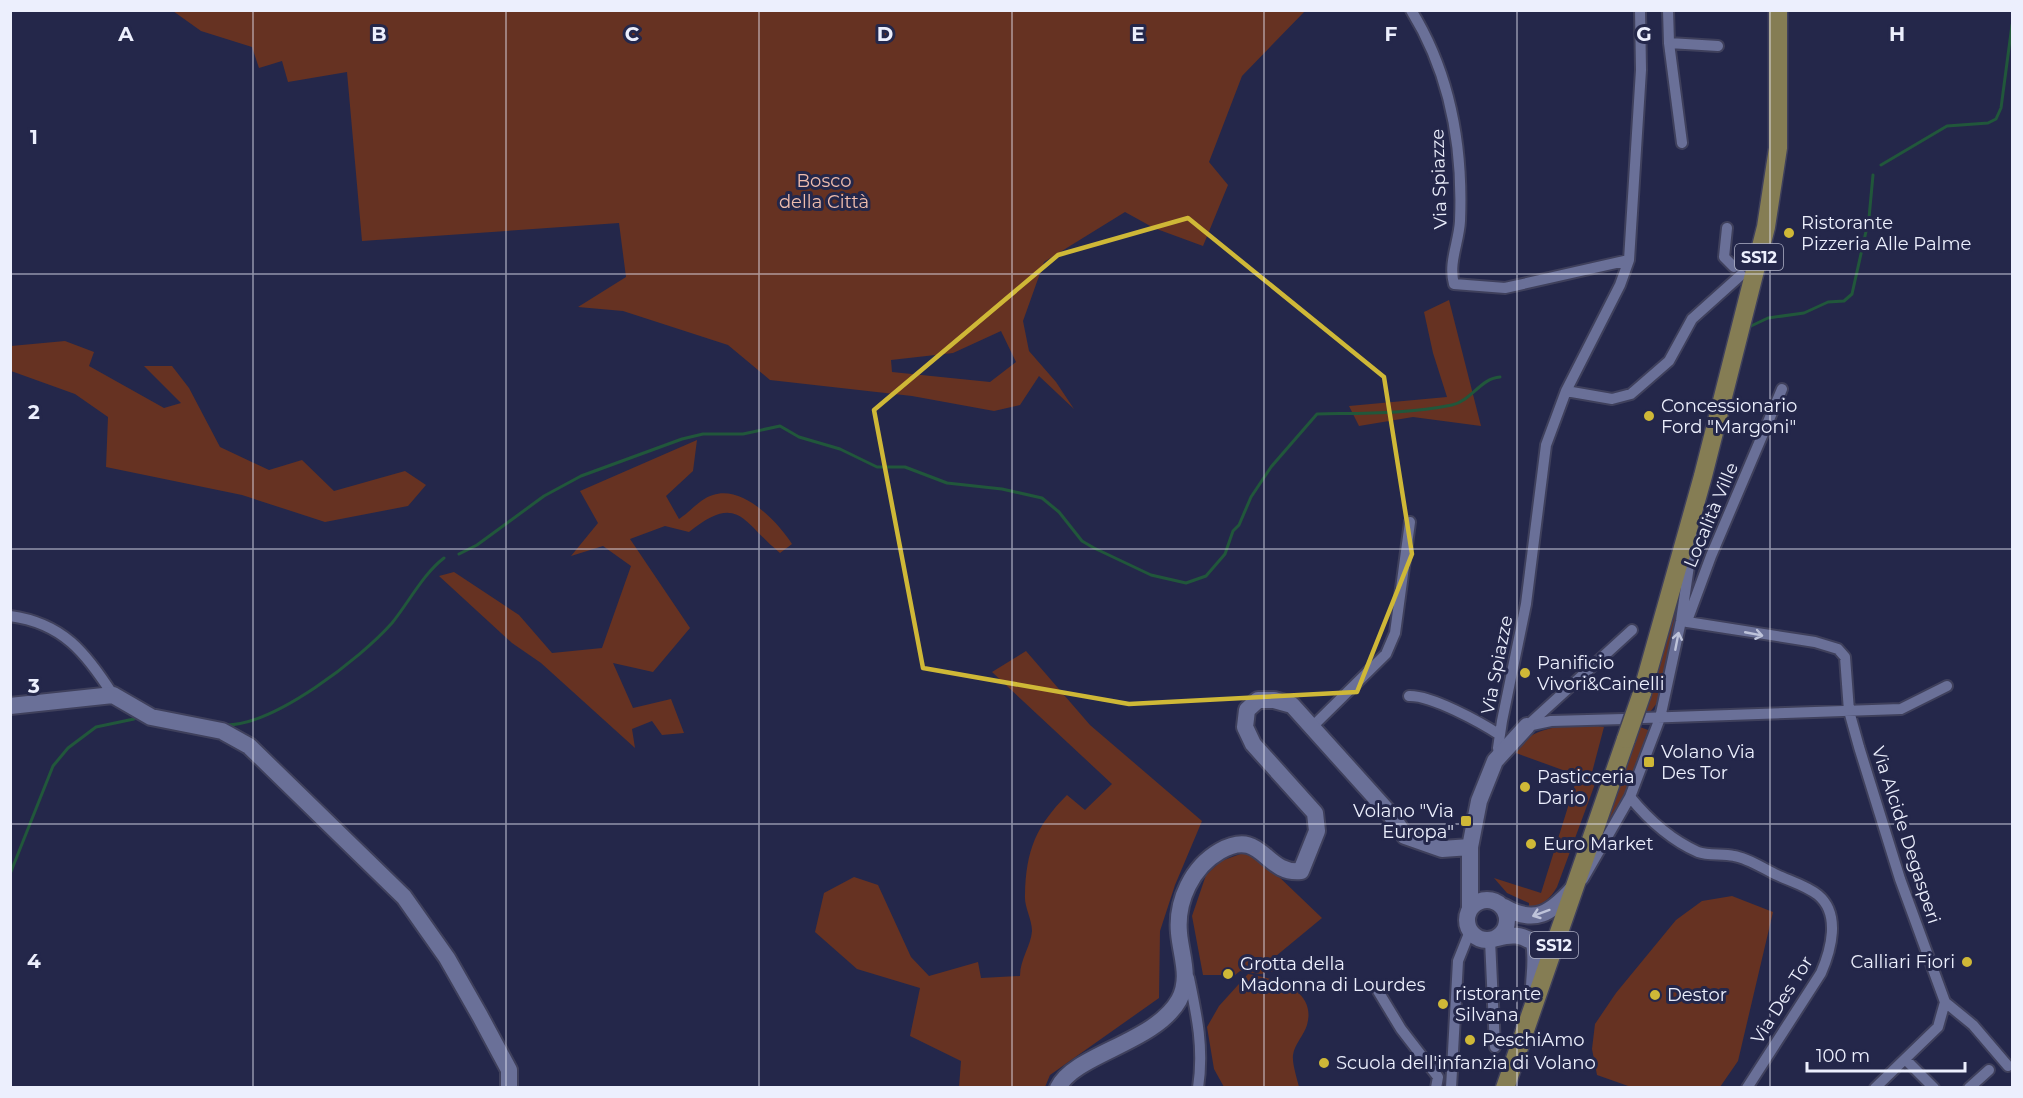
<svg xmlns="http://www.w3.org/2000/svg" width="2023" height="1098" viewBox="0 0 2023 1098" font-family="Montserrat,sans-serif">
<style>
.green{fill:#663222;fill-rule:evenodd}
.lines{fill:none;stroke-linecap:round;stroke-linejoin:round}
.stream{stroke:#21573b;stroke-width:3}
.street-casing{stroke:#3f405c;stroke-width:14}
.secondary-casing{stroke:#3f405c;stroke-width:20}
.primary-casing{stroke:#3f405c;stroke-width:21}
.street{stroke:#6a7098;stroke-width:10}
.secondary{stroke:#6a7098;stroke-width:16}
.primary{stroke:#857d54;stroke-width:18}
.primary-bridge-casing{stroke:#3f405c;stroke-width:21;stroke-linecap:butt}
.primary-bridge{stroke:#857d54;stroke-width:18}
.oneway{stroke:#bec3da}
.marked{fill:none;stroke:#cfb837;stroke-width:4.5;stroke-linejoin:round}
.grid{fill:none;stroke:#eceffd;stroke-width:1.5;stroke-opacity:0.55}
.poi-dot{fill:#cfb837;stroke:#24274a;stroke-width:2}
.labels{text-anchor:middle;stroke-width:6;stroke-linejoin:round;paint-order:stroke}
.shield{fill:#24274a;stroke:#b0b3c7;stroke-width:1.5}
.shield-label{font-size:16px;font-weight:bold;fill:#eceffd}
.street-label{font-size:18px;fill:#eceffd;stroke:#24274a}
.park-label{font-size:18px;fill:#efbdae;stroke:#24274a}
.poi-label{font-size:18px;fill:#eceffd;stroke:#24274a;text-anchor:start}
.grid-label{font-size:20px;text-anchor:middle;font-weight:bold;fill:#eceffd;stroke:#24274a;stroke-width:6;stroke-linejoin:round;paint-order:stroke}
</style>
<rect width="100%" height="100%" fill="#24274a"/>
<path class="green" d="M173,11H1305L1242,76L1209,162L1228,185L1203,246L1154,228L1125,212L1044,262L1023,321L1029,351L1056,382L1074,409L1039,376L1020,405L994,411L912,396L770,380L728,345L623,311L578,307L626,277L619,223L362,241L347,72L288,82L282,61L259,68L252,47L201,31ZM1001,331L1016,362L990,382L892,372L891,360L953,353Z
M1449,300L1481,426L1413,417L1359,426L1349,406L1447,397L1433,353L1424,312Z
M65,341L94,352L89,366L164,408L181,403L144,366H172L189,388L220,447L269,470L302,460L334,491L405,471L426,485L408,506L325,522L242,495L106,467L108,417L75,394L11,371V346Z
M697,440L693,471L666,496L679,519C690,512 701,498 713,495C743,485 778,522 792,544L780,553C742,522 739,492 689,532L665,526L630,539L690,628L653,672L613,663L633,708L671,699L684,733L662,735L652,721L632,729L635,748L541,663L512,643L439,576L454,572L519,615L552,653L602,648L631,566L603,546L571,556L598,523L580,491Z
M1685,576L1661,698L1650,712H1645Z
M1026,651L1090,725L1202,821L1175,885L1160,931L1159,998L1050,1075L1045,1087H959L961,1061L910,1036L920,988L857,969L815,932L824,893L854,877L878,885L911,957L929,976L978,962L981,978L1020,976C1020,959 1031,946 1032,931C1032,919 1024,907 1025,895C1026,850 1036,826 1067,795L1085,810L1112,784L992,672Z
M1586,724L1604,727L1590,780L1516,753C1525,728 1564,725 1586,724Z
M1640,727L1648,730C1652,753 1626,772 1626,795L1591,861Z
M1577,778L1595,784L1557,887C1550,899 1543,905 1529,907V903L1507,893L1494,878L1541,893Z
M1246,852L1256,855L1322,918L1276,956L1277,970L1261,974L1240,971L1235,975H1203L1192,916L1206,875L1221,861Z
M1732,896L1773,912L1738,1061L1720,1087H1631L1597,1075L1592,1049L1595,1024L1616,993L1676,920L1702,901Z
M1248,974C1275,979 1317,989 1307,1025C1304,1035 1294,1045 1293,1055C1292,1064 1297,1078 1299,1087H1224L1214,1069L1207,1027L1219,1006Z"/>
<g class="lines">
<path class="stream" d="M1881,165L1947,126L1988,123L1996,119L2001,108L2012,25
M1751,326L1768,318L1804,313L1828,302L1844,301L1852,294L1869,218L1873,175
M459,554L477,545L544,496L581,476L682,439L703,434H743L780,426L799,437L840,449L877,467H905L947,483L1002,489L1042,498L1059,512L1082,541L1094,548L1151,575L1186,583L1206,576L1225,554L1233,531L1239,525L1251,497L1271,467L1317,414C1361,413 1408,414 1452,405C1471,401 1481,378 1500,377
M225,725C274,726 361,658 392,623C409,602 423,574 444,558
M10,874L53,766L68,748L96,727L134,719"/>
<g class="street-casing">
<path id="street" d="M1411,10C1450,73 1463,148 1460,221C1459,242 1448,263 1454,284L1505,288L1629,260
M1668,10L1669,43L1682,143
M1669,43L1718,46
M1727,228L1724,257L1734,267
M1566,391L1612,399L1631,394L1669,361L1692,319L1741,275
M10,616C63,623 86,653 113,695
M1681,621L1815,642L1838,649L1845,657L1849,711L1859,747L1900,879L1945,1002
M1687,621L1711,556L1782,389
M1409,696C1431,695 1480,722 1500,735
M1643,718L1901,709L1947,686
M1527,726L1632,630
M1527,726L1551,721L1624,719
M1312,727L1386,654L1395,633L1410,522
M1500,757L1498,748L1502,721L1526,604L1546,445L1566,391L1620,285L1629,260L1641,70L1640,10
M1630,797C1648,819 1671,840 1698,852C1709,856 1723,853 1734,856C1748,858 1764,869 1777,875C1790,881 1807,886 1818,895C1841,914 1831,950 1821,973L1747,1088
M1583,879L1630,797L1660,718L1681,621L1693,538
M1490,940L1495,1047
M1189,978C1197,1016 1204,1049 1198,1088
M1378,991L1401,1029L1438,1077L1436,1088
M1945,1002L1973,1025L2008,1066
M1906,1060L1934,1088
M1451,1088L1458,961L1470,931
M1875,1088L1938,1027L1945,1002
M1969,1088L1989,1070"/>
</g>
<g class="secondary-casing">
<path id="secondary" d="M10,706L113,695L151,717L222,731L249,746L404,897L447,958L480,1016L509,1070V1088
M1467 920a20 20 0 1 1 40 0a20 20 0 1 1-40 0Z
M1470,907V847L1479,801L1495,761L1527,726
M1504,907C1535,925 1551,913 1573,889
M1497,938C1512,934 1521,934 1534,943C1538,962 1533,978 1534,997
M1058,1088C1074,1054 1155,1043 1179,1000C1191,978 1181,956 1179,933C1176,901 1192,867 1220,851C1263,827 1264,875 1301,871L1317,831L1315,813L1253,744L1245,727L1247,710L1258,700H1274L1292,705L1391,815L1405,836L1442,849L1470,847"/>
</g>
<g class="primary-casing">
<path id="primary" d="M1642,693L1703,476L1766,227L1778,148V10
M1505,1088L1626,739"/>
</g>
<use href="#street" class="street"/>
<use href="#secondary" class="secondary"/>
<use href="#primary" class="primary"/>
<g class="primary-bridge-casing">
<path id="primary-bridge" d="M1626,739L1642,693"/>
</g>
<use href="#primary-bridge" class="primary-bridge"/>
</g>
<defs><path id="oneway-shaft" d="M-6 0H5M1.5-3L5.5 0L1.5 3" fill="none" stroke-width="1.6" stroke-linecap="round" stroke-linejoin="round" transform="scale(1.5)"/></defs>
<g class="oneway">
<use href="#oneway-shaft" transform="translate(1754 634) rotate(11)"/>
<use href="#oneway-shaft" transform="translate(1677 641) rotate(-79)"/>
<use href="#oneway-shaft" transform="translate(1541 913) rotate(160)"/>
</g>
<path class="marked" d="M1188,218L1384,377L1412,554L1357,692L1129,704L923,668L874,410L1058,255Z"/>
<path class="grid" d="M253,10V1088M506,10V1088M759,10V1088M1012,10V1088M1264,10V1088M1517,10V1088M1770,10V1088M10,274H2012M10,549H2012M10,824H2012"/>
<g class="poi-dot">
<circle cx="1789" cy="233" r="6"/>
<circle cx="1649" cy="416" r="6"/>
<circle cx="1525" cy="673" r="6"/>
<rect x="1643" y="756" width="12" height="12" rx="3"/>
<circle cx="1525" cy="787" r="6"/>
<rect x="1460" y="815" width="12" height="12" rx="3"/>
<circle cx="1531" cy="844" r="6"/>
<circle cx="1967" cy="962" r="6"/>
<circle cx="1228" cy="974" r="6"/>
<circle cx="1655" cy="995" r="6"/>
<circle cx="1443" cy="1004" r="6"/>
<circle cx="1470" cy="1040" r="6"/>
<circle cx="1324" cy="1063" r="6"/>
</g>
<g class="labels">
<g class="shield">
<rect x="1735" y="244" width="48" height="26" rx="4.5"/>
<rect x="1530" y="932" width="48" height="26" rx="4.5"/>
</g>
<g class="shield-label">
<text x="1759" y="263">SS12</text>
<text x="1554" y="951">SS12</text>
</g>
<g class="street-label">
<text transform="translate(1439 179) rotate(-92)" y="6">Via Spiazze</text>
<text transform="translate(1711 515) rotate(-67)" y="6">Località Ville</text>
<text transform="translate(1497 665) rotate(-79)" y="6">Via Spiazze</text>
<text transform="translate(1906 835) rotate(72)" y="6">Via Alcide Degasperi</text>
<text transform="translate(1782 1000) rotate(-58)" y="6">Via Des Tor</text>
</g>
<g class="park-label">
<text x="824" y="187">Bosco<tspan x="824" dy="21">della Città</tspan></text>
</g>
<g class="poi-label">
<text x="1801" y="229">Ristorante<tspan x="1801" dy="21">Pizzeria Alle Palme</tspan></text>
<text x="1661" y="412">Concessionario<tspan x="1661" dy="21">Ford "Margoni"</tspan></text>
<text x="1537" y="669">Panificio<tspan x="1537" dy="21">Vivori&amp;Cainelli</tspan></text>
<text x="1661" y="758">Volano Via<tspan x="1661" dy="21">Des Tor</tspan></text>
<text x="1537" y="783">Pasticceria<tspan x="1537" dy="21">Dario</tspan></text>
<text x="1454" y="817" text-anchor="end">Volano "Via<tspan x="1454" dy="21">Europa"</tspan></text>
<text x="1543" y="850">Euro Market</text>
<text x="1955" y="968" text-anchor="end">Calliari Fiori</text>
<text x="1240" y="970">Grotta della<tspan x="1240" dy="21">Madonna di Lourdes</tspan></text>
<text x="1455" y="1000">ristorante<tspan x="1455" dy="21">Silvana</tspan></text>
<text x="1667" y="1001">Destor</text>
<text x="1482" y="1046">PeschiAmo</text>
<text x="1336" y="1069">Scuola dell'infanzia di Volano</text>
</g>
</g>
<g class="grid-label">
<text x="126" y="41">A</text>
<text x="379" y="41">B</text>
<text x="632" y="41">C</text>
<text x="885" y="41">D</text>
<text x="1138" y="41">E</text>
<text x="1391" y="41">F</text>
<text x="1644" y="41">G</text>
<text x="1897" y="41">H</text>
<text x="34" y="144">1</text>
<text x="34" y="419">2</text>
<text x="34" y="693">3</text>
<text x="34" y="968">4</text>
</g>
<rect width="2023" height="1098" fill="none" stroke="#eceffd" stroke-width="24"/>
<path d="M1807 1062v9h158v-9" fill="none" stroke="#eceffd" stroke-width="3"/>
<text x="1816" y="1062" font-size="18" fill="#eceffd" stroke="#24274a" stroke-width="4.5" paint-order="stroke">100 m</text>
</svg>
